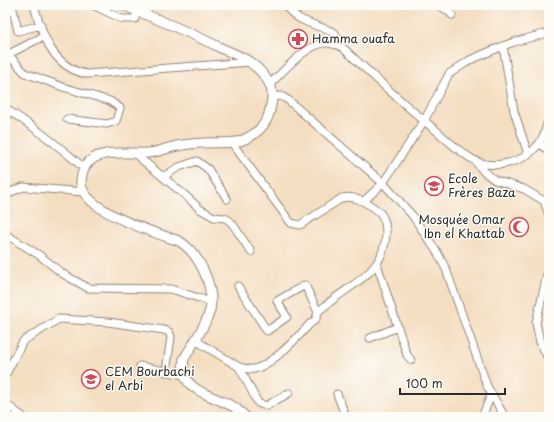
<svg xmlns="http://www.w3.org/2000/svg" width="554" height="422" viewBox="0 0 554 422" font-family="'Playpen Sans',sans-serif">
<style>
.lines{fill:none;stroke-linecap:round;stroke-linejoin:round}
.minor-casing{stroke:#908476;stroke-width:9}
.major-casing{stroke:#908476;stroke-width:11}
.minor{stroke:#fff;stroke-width:7}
.major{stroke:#fff;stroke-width:9}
.labels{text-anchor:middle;stroke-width:3;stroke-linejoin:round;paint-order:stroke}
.poi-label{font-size:12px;fill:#2b2b2b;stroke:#fdfcf7;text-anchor:start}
</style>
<rect width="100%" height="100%" fill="#fdfcf7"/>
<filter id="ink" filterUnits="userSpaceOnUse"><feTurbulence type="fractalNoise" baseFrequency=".025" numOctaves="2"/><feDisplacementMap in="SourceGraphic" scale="8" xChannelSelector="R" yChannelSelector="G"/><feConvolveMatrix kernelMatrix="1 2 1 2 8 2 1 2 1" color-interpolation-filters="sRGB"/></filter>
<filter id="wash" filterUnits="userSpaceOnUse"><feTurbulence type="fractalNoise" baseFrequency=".012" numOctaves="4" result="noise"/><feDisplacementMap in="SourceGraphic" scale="16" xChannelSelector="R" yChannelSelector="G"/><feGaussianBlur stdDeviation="0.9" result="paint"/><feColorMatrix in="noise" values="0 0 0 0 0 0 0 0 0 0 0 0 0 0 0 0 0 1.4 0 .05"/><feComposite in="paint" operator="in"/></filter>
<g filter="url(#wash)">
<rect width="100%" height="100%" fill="#f4dec1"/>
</g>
<g filter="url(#ink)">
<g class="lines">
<g class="minor-casing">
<path id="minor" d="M12,5L18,31L41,25
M34,5C42,35 53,68 87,74L251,62
M93,5L122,19H135L137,11L136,5
M286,5C294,22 319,25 335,33L337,36L334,44
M439,5L448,11L452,15
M503,46L514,111L528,154
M8,54L25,73L63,87L110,101L120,108L116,121L107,124L67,119
M5,56L44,36
M270,84C283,72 308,42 327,43C332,43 337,45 342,47C373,76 405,106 438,132C449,142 461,153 474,160C493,170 523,163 536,147C544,139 546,128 549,117
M272,97L281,96L288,100L383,183L412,215L437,252L446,269L487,386L505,417
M5,108C33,126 59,146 84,168
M539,143L549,151
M135,154L186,196L200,209L214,217L225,218L230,221L234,226L251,252
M475,161L484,172L495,180L524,189L544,201L549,215
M164,176L179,167L197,161L208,169L227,199
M5,198L11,192L23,187L83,192
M364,201L383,183L424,121L449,74L470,60L503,46L514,42L544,34H549
M5,234L39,255L63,274L88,288L171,289L211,302
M377,264L407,355L411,360
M549,266L536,323L540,342L549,360
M238,286L267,331L287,317L277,301L305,285L318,312
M370,338L398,327
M195,340L239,367C244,368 249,370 254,369C272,365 296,339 308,326C310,323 313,322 315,320C317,318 317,314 318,312C320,310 323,307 325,306C351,283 383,275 386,235C386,222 384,214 373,207C363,201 353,195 342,198L300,225L291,223L232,143
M140,366L184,375
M239,367L258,403L266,406L289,393
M5,376L23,341L59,319L108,322L164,330L169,332L171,337L166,372
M337,394L346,417
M5,403L23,417
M482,417L491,395"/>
</g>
<g class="major-casing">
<path id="major" d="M122,5C155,18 189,32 221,48C231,53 243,56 251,63C258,68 265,76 269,83C274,91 272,101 270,110C267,125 255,136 240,141C229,144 216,142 204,143C197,143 190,144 183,145C171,146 160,152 148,153C133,154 107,150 94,158C85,163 81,173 81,183C82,211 156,233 179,241C199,253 215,287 210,310C206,326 192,345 184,359C178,392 212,394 234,407C238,410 242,414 246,417"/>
</g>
<use href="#minor" class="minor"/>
<use href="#major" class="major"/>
</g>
</g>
<defs>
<g id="pharmacy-ring" transform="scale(1)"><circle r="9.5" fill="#fdfcf7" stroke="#d1495b" stroke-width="1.5"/><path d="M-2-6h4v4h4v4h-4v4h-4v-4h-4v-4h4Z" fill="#d1495b"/></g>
<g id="school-ring" transform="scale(1)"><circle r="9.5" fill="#fdfcf7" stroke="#d1495b" stroke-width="1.5"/><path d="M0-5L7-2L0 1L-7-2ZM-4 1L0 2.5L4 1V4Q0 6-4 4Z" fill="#d1495b"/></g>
<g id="mosque-ring" transform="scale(1)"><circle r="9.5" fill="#fdfcf7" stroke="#d1495b" stroke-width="1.5"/><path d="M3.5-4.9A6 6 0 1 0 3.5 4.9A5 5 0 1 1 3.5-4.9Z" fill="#d1495b"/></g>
</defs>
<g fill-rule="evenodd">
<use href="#pharmacy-ring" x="298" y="39"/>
<use href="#school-ring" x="434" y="186"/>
<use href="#mosque-ring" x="519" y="227"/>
<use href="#school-ring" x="91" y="379"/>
</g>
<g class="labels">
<g class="poi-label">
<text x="312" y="43">Hamma ouafa</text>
<text x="448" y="183">Ecole<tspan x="448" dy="14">Frères Baza</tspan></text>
<text x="505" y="224" text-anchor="end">Mosquée Omar<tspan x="505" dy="14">Ibn el Khattab</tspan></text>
<text x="105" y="376">CEM Bourbachi<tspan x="105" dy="14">el Arbi</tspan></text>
</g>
</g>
<rect width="554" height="422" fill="none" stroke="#fdfcf7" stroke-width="20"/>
<path d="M400 388v6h105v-6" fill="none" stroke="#2b2b2b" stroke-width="2"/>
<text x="406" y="388" font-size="12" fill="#2b2b2b" stroke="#fdfcf7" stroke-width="3" paint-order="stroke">100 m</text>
</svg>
